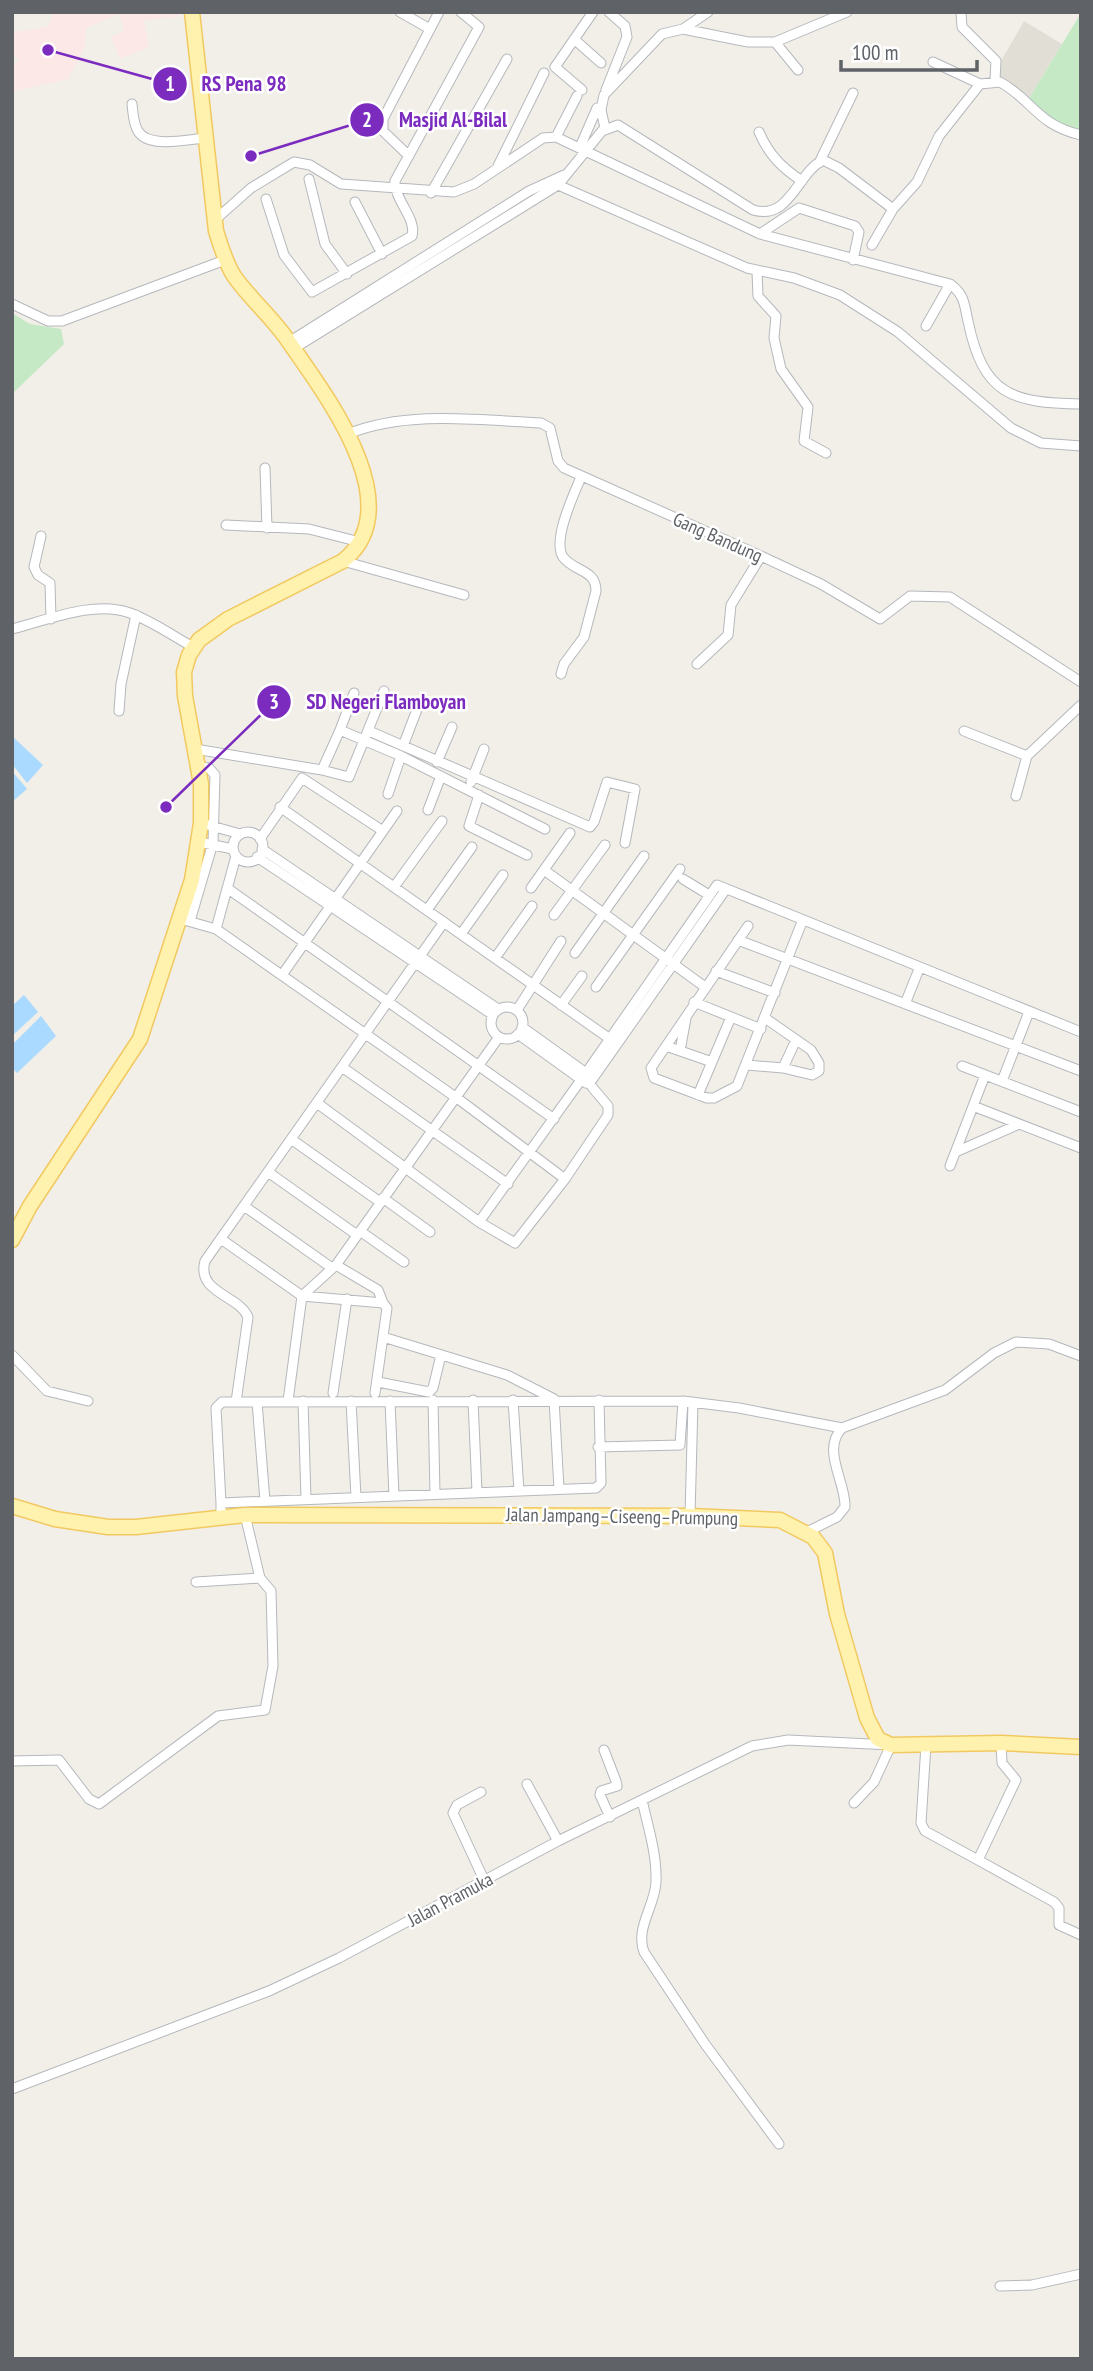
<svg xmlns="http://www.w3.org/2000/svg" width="1093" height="2371" viewBox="0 0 1093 2371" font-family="'PT Sans Narrow',sans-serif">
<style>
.education{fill:#e1ded6}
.medical{fill:#fce8e6}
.green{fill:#c5e8c5}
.water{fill:#aadaff}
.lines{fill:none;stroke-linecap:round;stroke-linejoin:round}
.minor-casing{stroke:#b5b8bc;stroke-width:11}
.primary-casing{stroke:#f2c960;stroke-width:17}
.minor{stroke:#fff;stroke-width:9}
.primary{stroke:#fff2af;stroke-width:14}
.labels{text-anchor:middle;stroke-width:5;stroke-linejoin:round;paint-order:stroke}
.street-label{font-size:19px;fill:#5f6368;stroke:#fff}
.leader{fill:none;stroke:#7b2cbf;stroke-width:2.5}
.callout-dot{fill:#7b2cbf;stroke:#fff;stroke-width:2.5}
.mark-label{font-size:21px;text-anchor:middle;font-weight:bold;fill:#fff}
.callout-label{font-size:21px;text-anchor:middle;font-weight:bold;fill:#7b2cbf;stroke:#fff;stroke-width:5;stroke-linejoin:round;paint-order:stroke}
</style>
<rect width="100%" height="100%" fill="#f1efe8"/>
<path class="education" d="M1024,21L1062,44L1028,100L993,75Z"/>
<path class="medical" d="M55,12H180L179,17L144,20L149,47L120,59L111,37L124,31L119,14L86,28L85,47L68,79L14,91L12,65L19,61L12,52V32L47,27Z"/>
<path class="green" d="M1081,13V132L1055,125L1028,100Z
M12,313L30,324L61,329L64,344L12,394Z"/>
<path class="water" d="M12,736L43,765L27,783L12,764Z
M12,771L27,789L12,802Z
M24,995L38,1012L12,1036V1006Z
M41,1016L56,1036L17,1073L12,1068V1045Z"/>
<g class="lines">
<g class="minor-casing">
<path id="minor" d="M400,12L430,29
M961,12L962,27L996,61L995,80
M683,29L708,12
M574,39L601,63
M775,42L798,70
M933,62L980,84
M582,90L555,67L593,12
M606,90L627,37L625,26L609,12
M132,104C133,112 133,123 138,131C148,149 189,139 206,138
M605,128L601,110L604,95L662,34L683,29L748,42H775L847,12
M759,132C769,155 782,168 802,181
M556,137L577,96
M580,147L597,108
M409,156L383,131V119L439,12
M819,163L853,93
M498,166L544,73
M309,179L325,244L347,274
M558,185L747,268L794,278L840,295L898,332L1011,428L1041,443L1081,446
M431,193L507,59
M266,199L284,255L312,292L412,236C417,218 394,200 395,181L479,27L461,12
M355,202L382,254
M215,220L251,188L294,162L310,165L341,184L454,192L474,184L543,138L556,137L760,234L950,284C965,295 964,304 968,321C983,395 1012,403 1081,404
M760,234L799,208L855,226L859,232L853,260
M872,245L893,209L917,182L939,136L980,84L1000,82C1034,101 1037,125 1081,135
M757,272L758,296L776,316L774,338L781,369L808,407L804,441L826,453
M12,304L48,321H62L225,260
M926,326L950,284
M289,342L529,191L564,175
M293,349L558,185L602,131L618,125L753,210C790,221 797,173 823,160L839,168L893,209
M348,434C406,410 479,420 541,423L550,428L558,461L564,468L761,556L821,584L880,619L910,596L950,597L1081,682
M265,468L267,528
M226,525L309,529L360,542
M41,536L34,567L38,575L50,583L51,619
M343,561L464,595
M12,629C48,620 94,600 130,613C152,621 173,636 193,647
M697,664L728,635L731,605L761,556
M561,674L564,664L584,637L596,591C596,569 574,572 563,557C552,540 574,494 581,477
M119,711L121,684L136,615
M340,730L354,693
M369,731L590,827L594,822L607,782L635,789L625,843
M964,731L1027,756
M403,746L418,707
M195,749L322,770L340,730L401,756L545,829
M437,762L452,727
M322,770L349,777L384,691
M471,782L484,749
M388,794L401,756
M479,795L469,826L527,855
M1016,796L1027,756L1081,705
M280,807L610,1039
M428,810L441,776
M201,823L240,834
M233 847a15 15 0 1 1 30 0a15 15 0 1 1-30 0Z
M260,839L302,778L383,831
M199,842L233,849
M262,849L498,1009
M236,856L216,929L461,1101L565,1179
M257,857L493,1015
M544,870L705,987
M683,879L709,895
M394,887L442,821
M227,888L554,1119
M531,888L570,833
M427,910L472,847
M554,915L605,845
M184,920L216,929
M190,921L213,843L215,775L209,768L199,767
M748,926L651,1068L654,1078L707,1098H714L737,1086L802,922
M461,934L503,875
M738,940L1081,1071
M575,953L644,856
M495,958L532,906
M716,971L775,993
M282,975L397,811
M596,987L680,869
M694,1002L761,1029
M905,1004L919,969
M561,1005L582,976
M491 1023a16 16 0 1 1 32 0a16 16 0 1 1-32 0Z
M517,1010L561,941
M522,1027L586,1073L717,885L1081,1032
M518,1034L586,1083
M666,1046L712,1062
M680,1051L686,1018
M747,1065L783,1068L812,1075L819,1071V1063L811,1050L765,1018
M962,1066L1081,1112
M342,1067L508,1184
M783,1068L796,1040
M1002,1081L1029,1012
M589,1084L726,889
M698,1095L731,1017
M317,1103L479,1222L515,1243L565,1179L608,1115V1106L592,1087
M973,1106L1081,1148
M291,1139L380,1202
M958,1151L1017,1125
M950,1166L985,1075
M268,1172L357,1235
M383,1198L430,1232
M244,1206L332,1268
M479,1222L586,1073L589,1075
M360,1231L404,1262
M221,1239L302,1296L383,1303L387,1308L375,1393
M336,1265L378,1290L383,1303
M383,1337L507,1375L554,1399L559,1489
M12,1355L47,1391L88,1401
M378,1382L429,1392L433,1388L441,1355
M333,1393L347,1299
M433,1400L435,1494
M473,1400L477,1492
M513,1400L519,1491
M288,1401L302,1296L336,1265L499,1037
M303,1401L306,1499
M351,1401L356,1497
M390,1401L394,1496
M683,1401L739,1408L842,1428
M236,1402L248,1317C239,1295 196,1293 205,1261L444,922
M257,1402L265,1501
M221,1503L216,1408L222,1402L683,1401L680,1445L598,1447
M221,1516V1503L596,1488L601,1483L599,1400
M690,1516L693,1402
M805,1533L837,1517L845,1507C846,1482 821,1450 842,1428L945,1390L994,1353L1016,1342L1049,1344L1081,1356
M196,1582L260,1578
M926,1745L921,1823L925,1831L978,1860L1016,1780L1002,1763L1001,1743
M604,1750L616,1781L617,1786L601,1791L600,1795L610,1817
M12,1761L59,1760L89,1799L99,1804L218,1716L265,1710L273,1666L271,1591L260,1578L245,1515
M527,1784L558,1841
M481,1792L457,1805L453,1813L484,1880
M642,1800C648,1827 657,1854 656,1882C655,1906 635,1928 644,1952L705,2044L779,2144
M978,1860L1054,1902L1059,1908V1925L1081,1935
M12,2089L269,1991L339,1958L558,1841L752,1746L788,1740L891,1745L874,1782L854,1803
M1000,2286L1032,2285L1081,2274"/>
</g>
<g class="primary-casing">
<path id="primary" d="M12,1240L30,1206L140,1039L192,880L201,823V784L185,696L184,672L189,655L199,640L228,619L343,561C412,506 324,393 289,342C273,318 250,299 234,276C225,262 221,246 216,231L192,12
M12,1506L55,1519L108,1527H136L245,1515L690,1516L780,1520L813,1537L825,1553L837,1614L867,1718L878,1739L891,1745L1001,1743L1081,1747"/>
</g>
<use href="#minor" class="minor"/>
<use href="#primary" class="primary"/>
</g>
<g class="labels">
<g class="street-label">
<text transform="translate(718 537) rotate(24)" y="7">Gang Bandung</text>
<text transform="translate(622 1516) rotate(1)" y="7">Jalan Jampang–Ciseeng–Prumpung</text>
<text transform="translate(450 1899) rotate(-28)" y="7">Jalan Pramuka</text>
</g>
</g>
<path class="leader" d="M48 50L170 84M251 156L367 120M166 807L274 702"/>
<g class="callout-dot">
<circle cx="48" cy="50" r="7"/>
<circle cx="251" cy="156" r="7"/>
<circle cx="166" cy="807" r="7"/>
<circle cx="170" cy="84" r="18"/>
<circle cx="367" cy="120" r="18"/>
<circle cx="274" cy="702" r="18"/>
</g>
<g class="mark-label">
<text x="170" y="91">1</text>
<text x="367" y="127">2</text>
<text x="274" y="709">3</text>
</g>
<g class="callout-label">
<text x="244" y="91">RS Pena 98</text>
<text x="453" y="127">Masjid Al-Bilal</text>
<text x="386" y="709">SD Negeri Flamboyan</text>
</g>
<rect width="1093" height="2371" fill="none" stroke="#5f6368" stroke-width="28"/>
<path d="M841 60v10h136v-10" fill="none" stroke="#5f6368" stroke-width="3.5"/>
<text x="852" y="60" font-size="21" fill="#5f6368" stroke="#ffffff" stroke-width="5" paint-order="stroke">100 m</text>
</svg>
